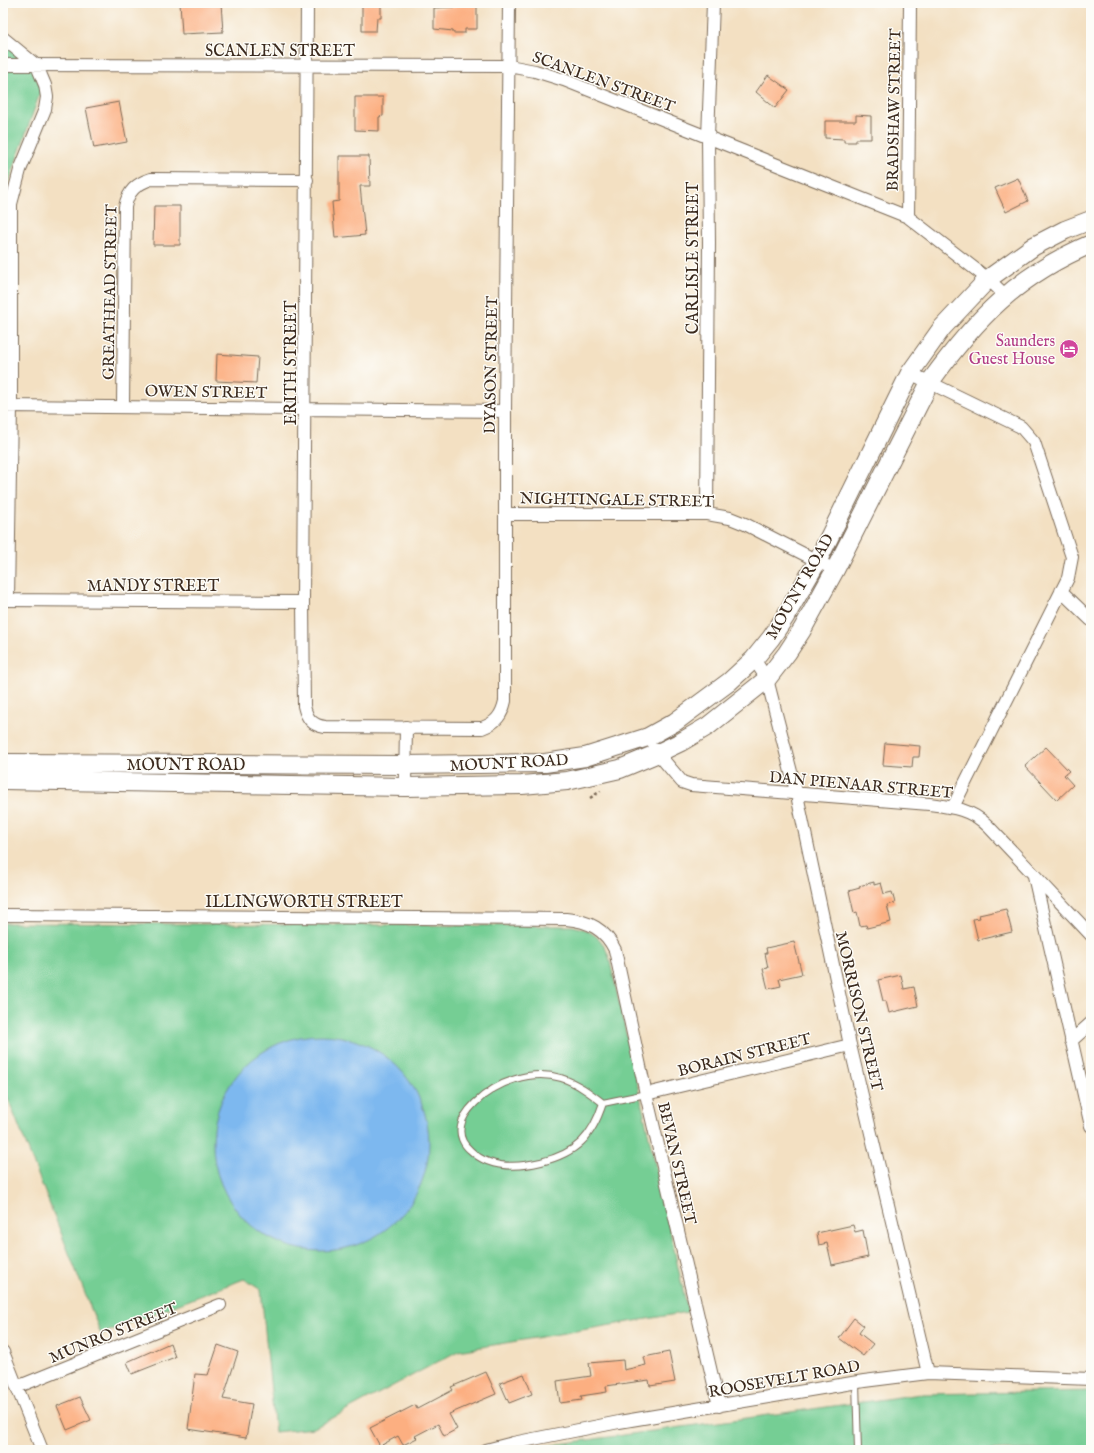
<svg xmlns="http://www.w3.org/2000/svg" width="1094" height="1453" viewBox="0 0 1094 1453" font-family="'IM FELL English',serif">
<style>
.green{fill:#74ce94;stroke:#587c59}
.water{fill:#7db8ef;stroke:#5c7186}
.building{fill:#fcaf81}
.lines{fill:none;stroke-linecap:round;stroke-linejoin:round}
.lane-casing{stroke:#7b6a57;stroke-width:8}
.street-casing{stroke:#7b6a57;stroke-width:14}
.secondary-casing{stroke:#7b6a57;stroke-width:20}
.path{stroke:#7b6a57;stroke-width:2.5;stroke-dasharray:3 3;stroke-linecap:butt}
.lane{stroke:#fff;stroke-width:6}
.street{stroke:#fff;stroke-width:12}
.secondary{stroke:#fff;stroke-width:18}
.labels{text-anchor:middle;stroke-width:3;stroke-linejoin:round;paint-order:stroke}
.street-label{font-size:16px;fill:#3b2a1e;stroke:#fdfcf7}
.hotel-label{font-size:16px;fill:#b23c85;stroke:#fdfcf7;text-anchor:end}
</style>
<rect width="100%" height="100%" fill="#fdfcf7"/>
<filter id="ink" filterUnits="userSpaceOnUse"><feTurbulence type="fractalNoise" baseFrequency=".025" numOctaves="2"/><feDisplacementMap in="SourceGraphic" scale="8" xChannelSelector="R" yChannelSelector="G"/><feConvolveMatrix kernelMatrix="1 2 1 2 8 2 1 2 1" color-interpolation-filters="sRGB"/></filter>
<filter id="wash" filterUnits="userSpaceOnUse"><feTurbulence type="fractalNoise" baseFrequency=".012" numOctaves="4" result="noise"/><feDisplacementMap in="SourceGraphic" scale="16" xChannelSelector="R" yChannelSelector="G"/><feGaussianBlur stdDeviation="0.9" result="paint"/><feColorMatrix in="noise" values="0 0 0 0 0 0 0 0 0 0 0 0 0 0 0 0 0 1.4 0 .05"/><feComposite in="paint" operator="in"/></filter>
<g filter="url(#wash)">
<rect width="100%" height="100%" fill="#f3e0c2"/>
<path class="green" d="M3,39L30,59L41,90L3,199Z
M3,923L573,926C592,931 603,938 609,957L688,1312L458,1351L314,1428L275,1432L261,1290L244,1279L101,1334L3,1086Z
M1091,1391V1450H515L921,1394Z"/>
<path class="water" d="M213 1143a108 108 0 1 1 216 0a108 108 0 1 1-216 0Z"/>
<g id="blocks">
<path class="building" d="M180,3H221L223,32L182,34Z
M362,3H381V18H377L376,31H362Z
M456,4L477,5V29H465V33H453V31L434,29V8L456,7Z
M768,75L789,90L775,108L756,92Z
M355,97H383V116L379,117V131L355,130Z
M119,102L127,142L94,148L86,108Z
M856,115L871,116V139H856V142H844V139L825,138V121H856Z
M339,156H369L370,186H360L365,235L335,238L332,202L339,201Z
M1018,178L1028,201L1006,212L995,188Z
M154,206H180V245H153Z
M217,354L258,357L256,383L216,381Z
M885,743L920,746L919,757H913L912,767L883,765Z
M1046,747L1069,771L1064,775L1073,785L1057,800L1025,766Z
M874,882V885L881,883L884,894L892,892L895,903L887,905L891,922L867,928L866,925L860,926L857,912L854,913L849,891L860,888L859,886Z
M1006,909L1012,932L978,940L973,919L980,918L979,915Z
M794,942L802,974L779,979L781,986L768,989L763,969L768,968L765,953H767L766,948Z
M901,975L904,989L914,987L918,1006L889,1013L886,1001H883L878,980Z
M853,1225L855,1232L863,1230L868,1257L832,1265L827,1243L819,1245L817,1233Z
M854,1318L864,1326L859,1333L873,1344L863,1356L839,1338Z
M170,1343L175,1357L132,1374L127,1362Z
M218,1345L238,1352L223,1399L252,1404L246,1438L188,1429L195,1374L208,1375Z
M669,1352L675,1382L650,1386L649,1380L606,1386L607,1392L581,1396L582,1400L560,1403L557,1381L591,1376L589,1363L623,1360L624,1370L646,1365L644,1357Z
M486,1372L496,1394L449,1414L457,1429L444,1436L438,1424L415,1436L417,1438L403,1445L398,1436L380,1446L370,1428L415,1405L417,1409L453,1390L451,1387Z
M524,1374L532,1394L509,1403L500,1383Z
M80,1397L91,1420L67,1430L57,1406Z"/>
</g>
</g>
<g filter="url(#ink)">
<use href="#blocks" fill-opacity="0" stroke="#7b6a57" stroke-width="1"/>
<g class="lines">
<g class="lane-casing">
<path id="lane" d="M603,1103C592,1137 577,1153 541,1162C516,1168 489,1169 470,1150C463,1144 459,1135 461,1126C462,1117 469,1109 475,1103C496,1082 531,1069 561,1078C577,1083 590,1093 603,1103L646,1094
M856,1382L858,1450"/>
</g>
<g class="street-casing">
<path id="street" d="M307,3L303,602L304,706C307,719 312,725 325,727L482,728C496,723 502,715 505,701V411L509,3
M3,38L37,66L45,85L47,97L45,109L20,170L11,204V406L8,600
M3,65L509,66L535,71L564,80L908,217L988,279L1005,295
M908,217L910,3
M910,373L1021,427L1034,442L1072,557L1068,578L953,807
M4,406L505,411
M123,406L125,207C128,191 136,184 151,179L307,180
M505,514H707L730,518L745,524L835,570
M707,514L709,243L708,137L713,3
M1061,591L1091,620
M3,600L303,602
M754,659L767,679L797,795L850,1045L928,1373
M654,749L682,782L691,785L929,804C952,807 971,809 988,826L1091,935
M405,787L406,727
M1034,876L1091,1126
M3,915L566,919C589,921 605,929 615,950L646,1094L719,1406
M1071,1041L1091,1023
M646,1094L850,1045
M3,1352L42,1450
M17,1387L220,1305
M486,1450L513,1443L619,1422L864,1381L928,1373L1091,1379"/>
</g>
<g class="secondary-casing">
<path id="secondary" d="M3,763L404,765L545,763L585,757L648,737L675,722L729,682L754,659L771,638L785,617L818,560L910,373L942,328L988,279L1034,246L1065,230L1091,220
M3,780L405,787L522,785L567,781L620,769L656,754L681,742L708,726L767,679L787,653L802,630L835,570L930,382C976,318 1018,275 1091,244"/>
</g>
<path class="path" d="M590,798L601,791"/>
<use href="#lane" class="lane"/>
<use href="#street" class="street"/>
<use href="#secondary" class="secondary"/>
</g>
</g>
<defs>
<g id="hotel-disc" transform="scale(1)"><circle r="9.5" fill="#d1479c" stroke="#fdfcf7"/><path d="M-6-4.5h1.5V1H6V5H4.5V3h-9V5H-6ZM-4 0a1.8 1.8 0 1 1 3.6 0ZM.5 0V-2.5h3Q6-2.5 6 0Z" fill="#fff"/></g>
</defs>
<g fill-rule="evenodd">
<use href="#hotel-disc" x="1069" y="349"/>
</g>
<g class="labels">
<g class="street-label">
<text x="280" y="56">SCANLEN STREET</text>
<text transform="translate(604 81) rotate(20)" y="6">SCANLEN STREET</text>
<text transform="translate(893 110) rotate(-89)" y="6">BRADSHAW STREET</text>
<text transform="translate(692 258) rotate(-90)" y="6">CARLISLE STREET</text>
<text transform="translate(109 292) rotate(-89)" y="6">GREATHEAD STREET</text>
<text transform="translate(290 363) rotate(-90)" y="6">ERITH STREET</text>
<text transform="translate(490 365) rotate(-89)" y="6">DYASON STREET</text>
<text transform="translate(206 391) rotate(1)" y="6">OWEN STREET</text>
<text transform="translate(617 499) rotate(1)" y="6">NIGHTINGALE STREET</text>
<text x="153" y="591">MANDY STREET</text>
<text transform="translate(799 586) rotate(-60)" y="6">MOUNT ROAD</text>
<text transform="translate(509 762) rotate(-3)" y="6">MOUNT ROAD</text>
<text x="186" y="770">MOUNT ROAD</text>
<text transform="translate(861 784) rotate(5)" y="6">DAN PIENAAR STREET</text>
<text x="304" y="907">ILLINGWORTH STREET</text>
<text transform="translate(860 1011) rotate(77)" y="6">MORRISON STREET</text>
<text transform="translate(744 1054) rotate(-14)" y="6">BORAIN STREET</text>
<text transform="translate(678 1163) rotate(77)" y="6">BEVAN STREET</text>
<text transform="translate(113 1332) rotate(-22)" y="6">MUNRO STREET</text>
<text transform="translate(784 1378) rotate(-10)" y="6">ROOSEVELT ROAD</text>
</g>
<g class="hotel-label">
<text x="1055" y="346">Saunders<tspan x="1055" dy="18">Guest House</tspan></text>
</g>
</g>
<rect width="1094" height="1453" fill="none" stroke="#fdfcf7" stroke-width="16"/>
</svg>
